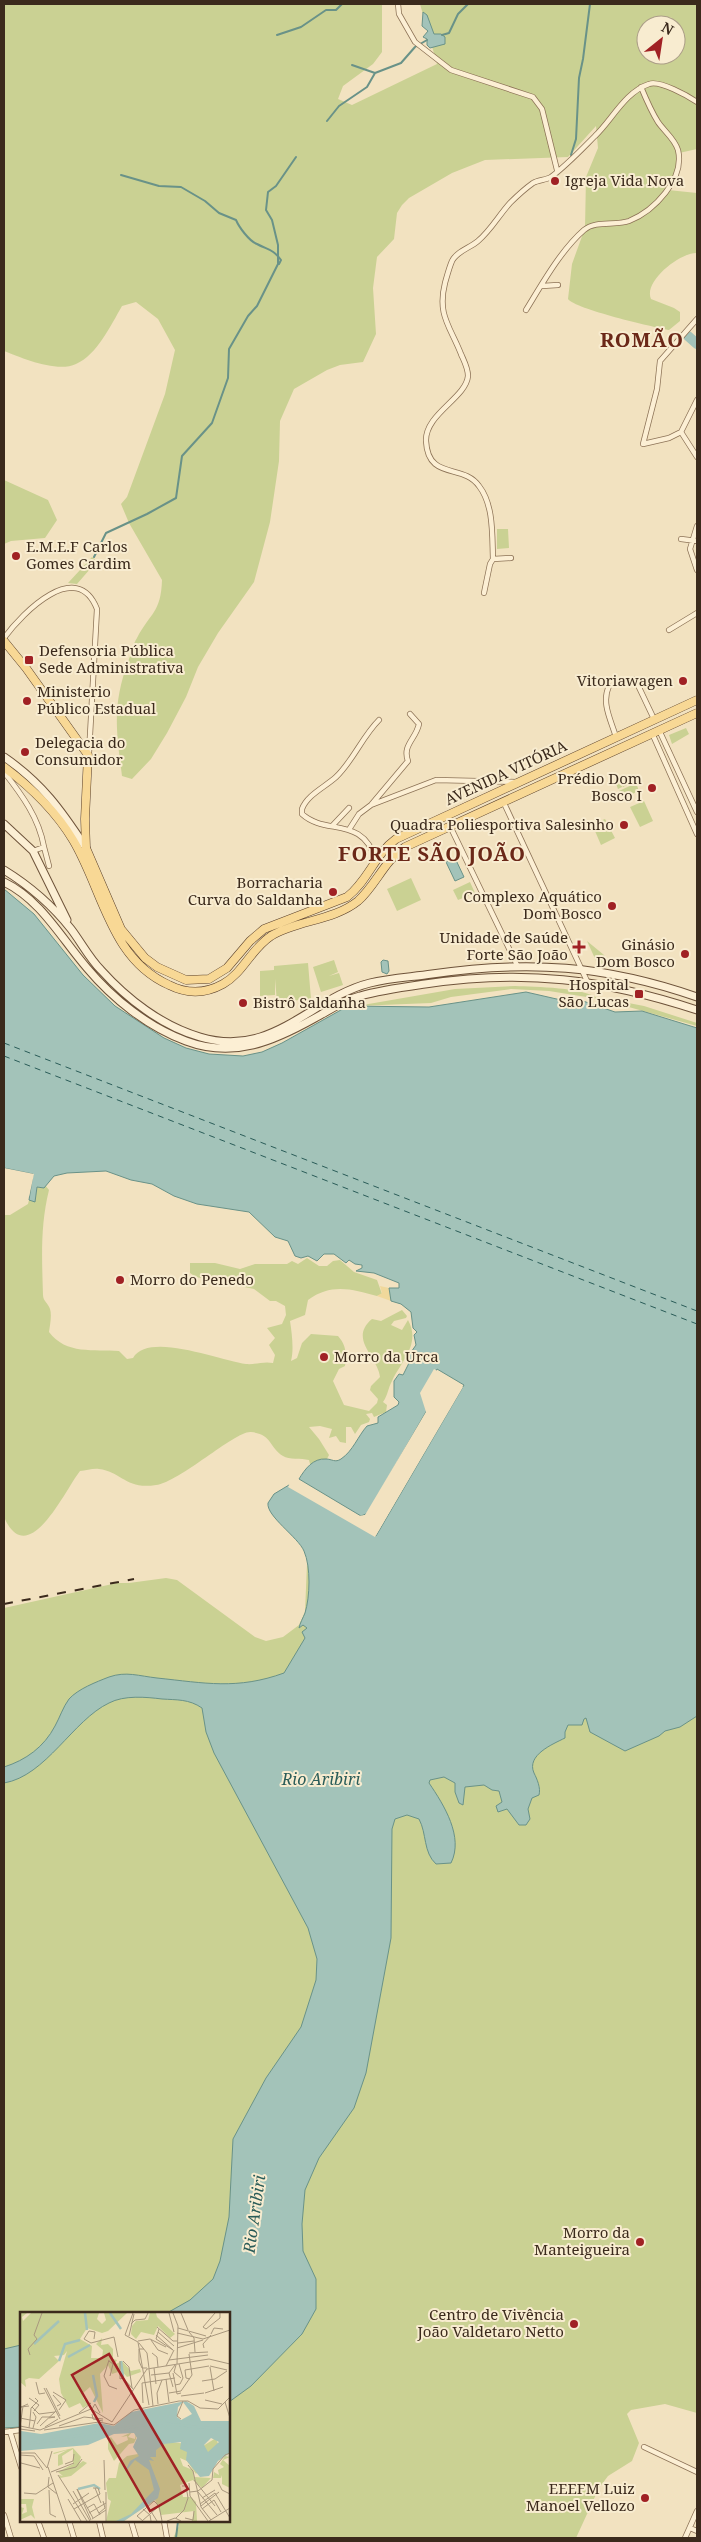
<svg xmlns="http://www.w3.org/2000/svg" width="701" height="2542" viewBox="0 0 701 2542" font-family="'Noto Serif',serif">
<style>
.green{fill:#cad193;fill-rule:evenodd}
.sand{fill:#f0d89b}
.water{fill:#a3c3b9;stroke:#699288}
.pier{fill:#f2e2c0}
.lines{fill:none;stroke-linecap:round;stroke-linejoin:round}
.stream{stroke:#699288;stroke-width:2}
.river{stroke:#a3c3b9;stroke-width:10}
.ferry{stroke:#2a5c58;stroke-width:1;stroke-dasharray:6 5;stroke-linecap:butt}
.street-casing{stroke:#8c7256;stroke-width:6}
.secondary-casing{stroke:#6e533a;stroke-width:9}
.primary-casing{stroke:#5a402b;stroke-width:9}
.street{stroke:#fcefd4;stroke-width:4.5}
.secondary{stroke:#fcefd4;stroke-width:7}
.primary{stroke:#f8d895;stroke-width:8}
.rail{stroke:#3b2a1c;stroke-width:2;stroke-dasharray:9 9;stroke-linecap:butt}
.poi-dot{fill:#a02124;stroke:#f8ecd0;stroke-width:2}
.labels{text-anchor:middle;stroke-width:4;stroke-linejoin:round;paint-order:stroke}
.poi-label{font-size:15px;fill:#3b2a1c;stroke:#f8ecd0;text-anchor:end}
.street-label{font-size:15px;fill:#3b2a1c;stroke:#f8ecd0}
.water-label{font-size:16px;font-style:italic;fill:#2a5c58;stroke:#f8ecd0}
.district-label{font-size:20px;font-weight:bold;letter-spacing:1px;fill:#6b2818;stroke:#f8ecd0}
.inset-river{fill:none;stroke:#a3c3b9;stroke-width:2.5}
.inset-road{fill:none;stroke:#a9987e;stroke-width:1}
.view{fill:#a02124;fill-opacity:0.15;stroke:#a02124;stroke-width:2.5}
.inset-edge{fill:none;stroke:#3b2a1c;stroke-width:2.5}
</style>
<rect width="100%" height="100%" fill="#f2e2c0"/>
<path class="green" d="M4,4H382V52L373,64L343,86L338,99L352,105L437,64L420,4H697V149L679,153V162L668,190L697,193V253C681,252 643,281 651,299L674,308L680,312V321L669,330C653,327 575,309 568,299L572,264L585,228L586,177L598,148L596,126L568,157L485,160L452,173L409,198L402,205L397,213L394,239L377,257L373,288L376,334L363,362L340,365L327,370L294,389L280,421L279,461L270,522L254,582L218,633L198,667L186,697L167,733L151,759L132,779L122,776C116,729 112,705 129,659C132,652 133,644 137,638C150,613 161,613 162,580L129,523L121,504L127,497L165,394L175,350L158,319L136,302L122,306C111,325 97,355 76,364C57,373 22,358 4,351ZM646,25H676V55H646Z
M4,480L48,500L57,520L45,538L11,541L4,544Z
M497,529H508L509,548L497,549Z
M92,557L97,561L77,584L68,583Z
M686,728L689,734L672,744L669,735Z
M632,774L635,781L623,787L621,783L622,787L618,789L615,781Z
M636,783L639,791L623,798L619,791Z
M644,801L653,821L640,827L630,807Z
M605,819L615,838L601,845L592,824Z
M411,878L421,900L397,911L387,889Z
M470,882L475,893L458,900L453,890Z
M587,941L604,955L608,962L603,964L597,963Z
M334,960L338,972L329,976L339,973L343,985L321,992L313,967Z
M308,963L311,999L277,1002L275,979V995L260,996V971L274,970V966Z
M515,986C536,987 583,987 599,999L549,991L511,989L451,997L431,1003L357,1006L455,989Z
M618,1001L644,1006L697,1023V1026L618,1004Z
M45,1185L49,1190C40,1226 42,1260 43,1295C43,1301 48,1303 50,1309C52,1315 50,1325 49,1332C66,1355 94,1349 119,1351L127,1359L133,1358C149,1331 220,1361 246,1364C255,1365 263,1361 273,1363L275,1355L269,1345L275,1338L267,1328L282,1324L286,1315L285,1306L276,1301H270L254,1289L196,1277L190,1273V1263H215L240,1269L255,1264H287L292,1261L298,1264L307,1258L319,1266H327L333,1261L340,1260L354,1272L377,1280L382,1294L377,1296C352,1289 331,1283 308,1300L305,1315L290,1321C292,1334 294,1350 291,1361L297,1358L302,1343L311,1334L338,1336C346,1345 347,1354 345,1366L339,1369L333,1381L344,1405L369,1411L377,1403L378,1399L370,1390L371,1386L380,1377C378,1357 348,1339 372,1319L381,1321L402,1310L407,1316L406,1318L394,1321L391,1325L402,1330L408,1320C421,1344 402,1360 392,1381C388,1388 388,1395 383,1402L387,1405L386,1412L374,1417L372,1413L366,1414L370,1419L369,1422L361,1425L355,1434L351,1427H346V1443L340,1442L336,1436L329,1438L332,1429L320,1426L309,1427L319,1439L329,1455L327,1459L310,1464L309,1460C301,1458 289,1460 283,1456C269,1447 272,1434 251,1432C236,1430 180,1482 156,1485C126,1490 122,1472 99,1469C93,1468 86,1471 80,1471C65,1490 28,1572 4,1517V1215H10L28,1204L29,1200L35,1201L37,1187L43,1188Z
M307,1564L697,1649V2413L665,2404L631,2410L627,2414L639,2443L632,2461L608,2476L599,2488L576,2538H173L179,2526L178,2521H229V2313H21V2427L4,2428V1608L117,1583H129L166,1578L177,1580L255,1637L266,1641L283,1637L299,1625L305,1612Z"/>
<path class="sand" d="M380,1286L389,1288L391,1301L377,1296L382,1293Z"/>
<path class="water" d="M423,12L427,15L434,34H441L445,37V44L430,48L427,45V39L423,37L428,31L422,26Z
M455,858L464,877L455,881L446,862Z
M4,889L34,914L83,975L115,1006L164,1038L186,1048L209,1054L243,1056L262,1052L282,1043L348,1006L429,1007L526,992L561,1000L583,1001L615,1012L642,1011L697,1028V1716L680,1727L665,1731L659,1736L625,1751L590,1732L586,1718L584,1719L582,1725H568L565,1732V1738C553,1744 526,1755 534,1773C537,1779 541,1788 539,1795L532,1798L528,1809L530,1819L526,1825H519L507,1809L498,1812L496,1806L502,1802L499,1791L492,1790L484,1785L465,1787L463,1805L459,1803L455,1792V1783L444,1777L430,1780L429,1783C444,1805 464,1837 451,1863L436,1864C423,1852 427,1834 419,1819L407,1815L395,1819L392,1829L391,1938L366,2073L354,2108L319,2158L305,2190L302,2224L303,2251L316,2279V2309L302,2334L251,2386L229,2402V2313H167L190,2300L213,2279L220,2261L229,2217L233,2139L266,2078L301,2027L316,1980L317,1959L308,1928L214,1753L206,1732L202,1708C189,1699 177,1700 162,1699C146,1697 124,1695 109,1703C73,1720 46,1776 4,1783V1767C26,1760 44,1747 55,1726C60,1717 63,1707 69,1699C78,1689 96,1682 109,1677C126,1671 139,1676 157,1678C205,1683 237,1690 284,1673L305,1638L302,1632L307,1628L303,1625L299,1628C300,1623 303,1618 305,1613C310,1597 311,1567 304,1551C298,1537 266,1516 268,1503L274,1494L289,1485L376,1536L464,1385L437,1369L424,1391L427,1410L368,1513L361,1516L299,1479C305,1469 313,1458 326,1459C332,1459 335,1463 341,1459C353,1451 358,1436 367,1426L378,1423V1417L398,1405L399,1402L394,1397V1381L399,1374L403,1375L410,1361L408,1359L409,1355L416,1345L414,1335L417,1332L413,1328L411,1312L401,1304L391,1301L389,1288H399V1283L374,1273L356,1271L362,1268V1265L355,1264L349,1260L346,1263L334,1254H324L317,1261L308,1256L301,1258L295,1256L288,1241L275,1237L249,1212L197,1204L174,1196L152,1184L131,1180L106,1171L67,1173L54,1176L44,1188L37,1187L35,1202L29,1200L33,1174L4,1168Z
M383,960L388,961L389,971L387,974L382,972L381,962Z
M21,2345V2427L4,2428V2349Z"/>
<path class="pier" d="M4,1168L34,1174L29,1197H27L31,1176L4,1171Z
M434,1369L463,1387L375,1537L288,1487L290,1483L375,1533L461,1386L438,1372L426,1392L430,1411L370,1515L360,1518L297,1480L359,1516L365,1515L426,1412L420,1393Z"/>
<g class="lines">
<path class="stream" d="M277,35L301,27L326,10H336L342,4
M442,35L449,33L458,14L468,4
M352,65L375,73
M327,121L339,106L367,87L375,73L401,63L415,47L427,40
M571,155L576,139L579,78L583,59L590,4
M121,175L159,186L181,187L205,201L219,213L236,220C239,227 249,241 257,244C268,250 273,249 281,260L279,264
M94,557L106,533L147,514L176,498L182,456L212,423L228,378L229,349L248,316L257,306L278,264V245L272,220L266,210L268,192L276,186L296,157
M176,2538L178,2521"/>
<path class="river" d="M688,336L697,344"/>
<path class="ferry" d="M4,1043L697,1311
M4,1056L697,1324"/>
<g class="street-casing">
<path id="street" d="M398,4L399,14L415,42L451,70L533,97L542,109L557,170
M542,286L558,285
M526,310C542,284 561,250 584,230C596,220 615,226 629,221C654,211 685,179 678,150C675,139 664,131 658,122C651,111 646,99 641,87
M697,319L660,361L657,389L643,444L669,438L681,432L697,400
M681,432L697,457
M697,526L690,549L697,570
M681,539L697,541
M511,558L493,559C492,536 494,505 479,486C463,463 428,481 426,441C425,414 466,398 468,376C468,368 464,361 461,354C450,326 437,315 445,283C447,276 449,268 452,261C457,251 470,248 478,241C491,230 499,215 510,203C516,197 526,188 533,183C538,180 546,180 551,177C567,165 581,150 595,136C612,120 625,92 649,84C660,80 688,96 697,102
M484,593L490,564L493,559
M669,630L697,613
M4,638C23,612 77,558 97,609L89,753
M635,679L654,719
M609,686C601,703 611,720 616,737
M659,730L697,812
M652,733L697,834
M4,772C22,795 39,818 44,847L33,851
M503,801L587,981
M371,805L436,780L517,782
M332,826L349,808
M450,826L517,965
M350,828L359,814L371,805L408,761C402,745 416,739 419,724L410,714
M44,847L49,866
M372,849H385L397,853
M376,860C362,815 326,836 302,814V809C307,795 325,787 336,777C353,761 362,737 379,720
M10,2431L21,2467
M4,2432L21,2430
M644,2447L697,2472
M4,2515L11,2538
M38,2521L44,2538
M69,2521L74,2538
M99,2521L103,2538
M131,2521L136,2538
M164,2521L167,2538
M690,2528L697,2531
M685,2538L697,2511"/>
</g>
<g class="secondary-casing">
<path id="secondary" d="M4,757C42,783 61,810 86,848
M4,824L33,851L67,920
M4,870C30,886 52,905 71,929C81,942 89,958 101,970C127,999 162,1026 200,1037C273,1059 310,998 370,983C390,978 412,977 432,974C528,960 605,965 697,997
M4,882C41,900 61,938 87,968C113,999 148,1027 186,1041C234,1059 274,1041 315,1018C330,1010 344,1000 360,996C381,990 404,987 425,984C525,969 602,979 697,1010"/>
</g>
<g class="primary-casing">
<path id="primary" d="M4,641L26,668L88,755L85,819L86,848L121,929L145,958L157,967L186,980L209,979L227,968L250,941L264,929L347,897C368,881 375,854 396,839L697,700
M4,767C32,788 55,810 73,840C103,890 110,959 169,985C187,994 205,994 223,984C243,973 251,949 271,936C297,920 333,921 358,901C376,885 384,861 405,847L697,713"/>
</g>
<use href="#street" class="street"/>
<use href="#secondary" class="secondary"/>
<use href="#primary" class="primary"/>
<path class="rail" d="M4,1604L134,1579"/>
</g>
<g class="poi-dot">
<circle cx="555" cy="181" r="5"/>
<circle cx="16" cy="556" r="5"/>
<rect x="24" y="655" width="10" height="10" rx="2.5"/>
<circle cx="683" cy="681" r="5"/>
<circle cx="27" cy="701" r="5"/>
<circle cx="25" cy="752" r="5"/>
<circle cx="652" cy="788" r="5"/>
<circle cx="624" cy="825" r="5"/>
<circle cx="333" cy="892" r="5"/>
<circle cx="612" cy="906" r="5"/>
<path d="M576.5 939.5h5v5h5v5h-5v5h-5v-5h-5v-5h5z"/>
<circle cx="685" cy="954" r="5"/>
<rect x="634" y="989" width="10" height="10" rx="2.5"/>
<circle cx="243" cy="1003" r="5"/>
<circle cx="120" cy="1280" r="5"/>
<circle cx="324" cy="1357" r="5"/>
<circle cx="640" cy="2242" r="5"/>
<circle cx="574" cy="2324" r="5"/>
<circle cx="645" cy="2498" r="5"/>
</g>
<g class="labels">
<g class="poi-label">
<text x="565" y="186" text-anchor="start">Igreja Vida Nova</text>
<text x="26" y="552" text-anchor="start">E.M.E.F Carlos<tspan x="26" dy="17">Gomes Cardim</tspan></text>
<text x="39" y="656" text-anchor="start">Defensoria Pública<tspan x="39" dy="17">Sede Administrativa</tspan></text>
<text x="673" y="686">Vitoriawagen</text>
<text x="37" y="697" text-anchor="start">Ministerio<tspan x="37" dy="17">Público Estadual</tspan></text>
<text x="35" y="748" text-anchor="start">Delegacia do<tspan x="35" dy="17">Consumidor</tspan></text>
<text x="642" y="784">Prédio Dom<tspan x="642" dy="17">Bosco I</tspan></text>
<text x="614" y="830">Quadra Poliesportiva Salesinho</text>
<text x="323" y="888">Borracharia<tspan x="323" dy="17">Curva do Saldanha</tspan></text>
<text x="602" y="902">Complexo Aquático<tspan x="602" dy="17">Dom Bosco</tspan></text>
<text x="568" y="943">Unidade de Saúde<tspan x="568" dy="17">Forte São João</tspan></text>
<text x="675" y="950">Ginásio<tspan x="675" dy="17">Dom Bosco</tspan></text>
<text x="629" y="990">Hospital<tspan x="629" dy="17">São Lucas</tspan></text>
<text x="253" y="1008" text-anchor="start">Bistrô Saldanha</text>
<text x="130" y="1285" text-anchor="start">Morro do Penedo</text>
<text x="334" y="1362" text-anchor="start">Morro da Urca</text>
<text x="630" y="2238">Morro da<tspan x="630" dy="17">Manteigueira</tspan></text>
<text x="564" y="2320">Centro de Vivência<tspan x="564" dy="17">João Valdetaro Netto</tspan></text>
<text x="635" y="2494">EEEFM Luiz<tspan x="635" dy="17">Manoel Vellozo</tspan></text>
</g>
<g class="street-label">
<text transform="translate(506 773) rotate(-25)" y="5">AVENIDA VITÓRIA</text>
</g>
<g class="water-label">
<text x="321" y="1785">Rio Aribiri</text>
<text transform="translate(254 2214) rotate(-82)" y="6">Rio Aribiri</text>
</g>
<g class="district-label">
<text x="642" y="347">ROMÃO</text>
<text x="432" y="861">FORTE SÃO JOÃO</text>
</g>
</g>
<g transform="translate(20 2312)">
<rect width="210" height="210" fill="#f2e2c0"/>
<path d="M0,1H7L2,5L3,9L11,1H79L77,7L82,12L86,8L84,1H107L88,19L82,21L67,16L60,27L72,34L71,46H82L83,38L76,32L82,26L81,33L88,32L93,37V47L97,48L94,53L102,49L111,59L120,57L121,60L107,65L98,55V60L92,62L88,53L80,62L83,101L70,75L62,82L64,88L71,91L63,96L60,91L49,96L41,81L39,67L47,39L44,43L34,44L39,49L19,67L9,66L5,68L6,75L0,70ZM130,1H136L137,5L155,22L150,26L138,14L134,23L121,20L116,27L111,22L112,14L116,9L128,8ZM112,120L108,125L115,127V121L116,127L114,131L109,132L94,149L88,137V128L91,125L97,133L108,128L107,124L101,125ZM196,126L198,132L176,162L167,149L160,146L163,154L173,158L174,165L191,166L182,176L173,168L160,173L163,185H171L176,190L177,209H172L174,199L141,203L135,188L104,209H86L91,189L88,187L86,171L89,166H96L99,151L107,144L118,142L117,137L151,130L183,134ZM53,136L61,145L59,152L63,149L67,151L51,164L40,166L39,163L43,164L38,160L53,152V137L42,144L43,152L38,154V143L47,138L34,142L33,141ZM205,144L210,145L203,148L210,154V176L202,172V163L201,166H193L194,160L199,163L198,158L204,155L200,152ZM0,187H14L12,195L15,207L11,203L0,208V195L4,196L2,202L7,200L6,192H0Z" fill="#cad193"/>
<path d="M166,89L174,94L181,109H210V141L198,149L189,164L180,165L166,148L167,140L160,137L161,130L144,132L136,138V145H130L134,149L129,148L140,177L138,186L104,209H96L111,202L134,178L129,158L115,148L105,160L110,149L119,144L113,135L117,126L114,121L94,122L68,133L0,139L1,119L21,122L79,111L94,114L111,100ZM163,90L172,102L161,108L157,105L158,95ZM191,126L199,130L188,140L184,133Z" fill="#a3c3b9" fill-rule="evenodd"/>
<path class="inset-river" d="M65,1L67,18M90,1L101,17M14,32L39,9M48,45L70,33M39,49L45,32L60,28M101,49L103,65M73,63L77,84L74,90M0,133L138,111L210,118M58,177L74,173L80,177"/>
<path class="inset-road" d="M113,1L105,23L118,30L129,93M149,1L154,20M153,1L158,14L157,52M161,1L168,18M195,1L183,15L186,17L200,6V1M111,12L115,8L125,7L128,1M137,15L153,29H157M158,16L186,24M139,17L136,27L153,38M138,20L154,34M169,20L174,26L175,40M157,21L183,27L210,18M191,22L194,16L203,17M136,23L153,38M109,24L114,2M94,25L98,45M64,27L71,31L94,25M64,27L69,19L75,20L74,27M131,28L138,38L148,42M118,29L130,27L146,35M119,31L127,41L129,56M158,31L174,29M157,36L183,28M184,36L183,32L191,23M124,37H119V49L122,56H127M132,41L137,45L138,55M169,41L188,40M169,42L172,63M10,43L8,37L17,27L14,23L22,1M89,48L84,64L89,74L97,77M149,48L188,43M89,49L93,52L90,64M100,49V67L103,66L113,77M103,49L109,55L112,76M156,53L154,60L161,66M146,54L154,38M190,54L207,58M190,55L194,79M134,56L136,72M129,57L133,94M153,61L157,82L161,81M131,63L149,61M146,67L149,90M170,67L166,66L165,58L189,54M182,69L195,67L207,59M16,70L19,82L25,81M122,71L155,66M122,71L123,91M155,73L160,72L163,66L159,52M153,75L149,61L155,53M24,76L40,107M26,76L40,104M33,80L46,88L39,98M149,81L161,79L172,63M185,81L203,75M33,83L41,92L37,94M161,84L184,81M9,86L19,93L14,99M15,86L18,89L11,96L10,108L15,109M185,88L202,92M205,90L210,106M8,92L1,95L9,94M138,92L137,81L142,68M12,95L19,102L35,100M72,97L75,92L80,101M59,101L71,91M72,102L73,107L83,109M0,106L10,108L9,116M161,107L157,104L163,89M17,112L22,105H35L29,106M0,114L20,118L71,97L92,110L127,57L189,47L210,52M20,114L36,99M39,114L64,105L83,107M0,115L3,94M25,115L38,107M13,116L16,105L13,100M0,117L15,119M24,118L79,110L94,113L114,98L159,89H168L180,96L198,97L210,85M0,141H15L27,156M0,143L14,144L23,158M84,148L85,178M1,151L20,156M45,152L53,149L54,142M168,153L173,159L181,195L191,208M28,155L46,209M27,156L32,139M31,160L54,151M36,160L56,155L62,147M38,163L67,209M29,165L28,175L37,182M174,168L195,194M192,168L193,157L205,143L210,141M198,170L202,178L210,182M169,171L170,184L188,209M75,176L81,191M57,177L71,208M57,177L73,206M29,178L30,202L36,205M53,179L70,209M170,180L178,179L192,168M178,180L197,203M4,181L16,182L33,171M182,186L195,178M48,187L61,209M53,192L69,181M180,192L195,181L210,206M127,193L137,209M181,194L199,180M67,196L74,192L80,203M54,197L80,182L78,176H73M123,197L130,203L131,209M182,197L194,188L201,200M69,201L86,191M79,201L85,196L83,189M156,206L164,198L168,186L166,174H162M165,206L173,208L174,199M72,207L86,198M86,209V180M122,209L139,194M123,209L117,204L134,189L139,194L142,209M147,209L155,206L161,209M189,209L210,196"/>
<path class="view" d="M89,42L168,177L130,199L52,63Z"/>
<rect width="210" height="210" class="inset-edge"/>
</g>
<rect width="701" height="2542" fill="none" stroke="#3b2a1c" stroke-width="10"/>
<g transform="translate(661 40) rotate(30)"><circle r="24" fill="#f8ecd0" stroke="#ac9e88"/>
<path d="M0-4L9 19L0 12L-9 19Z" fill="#a02124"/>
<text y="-8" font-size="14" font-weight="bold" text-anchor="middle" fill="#3b2a1c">N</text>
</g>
</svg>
